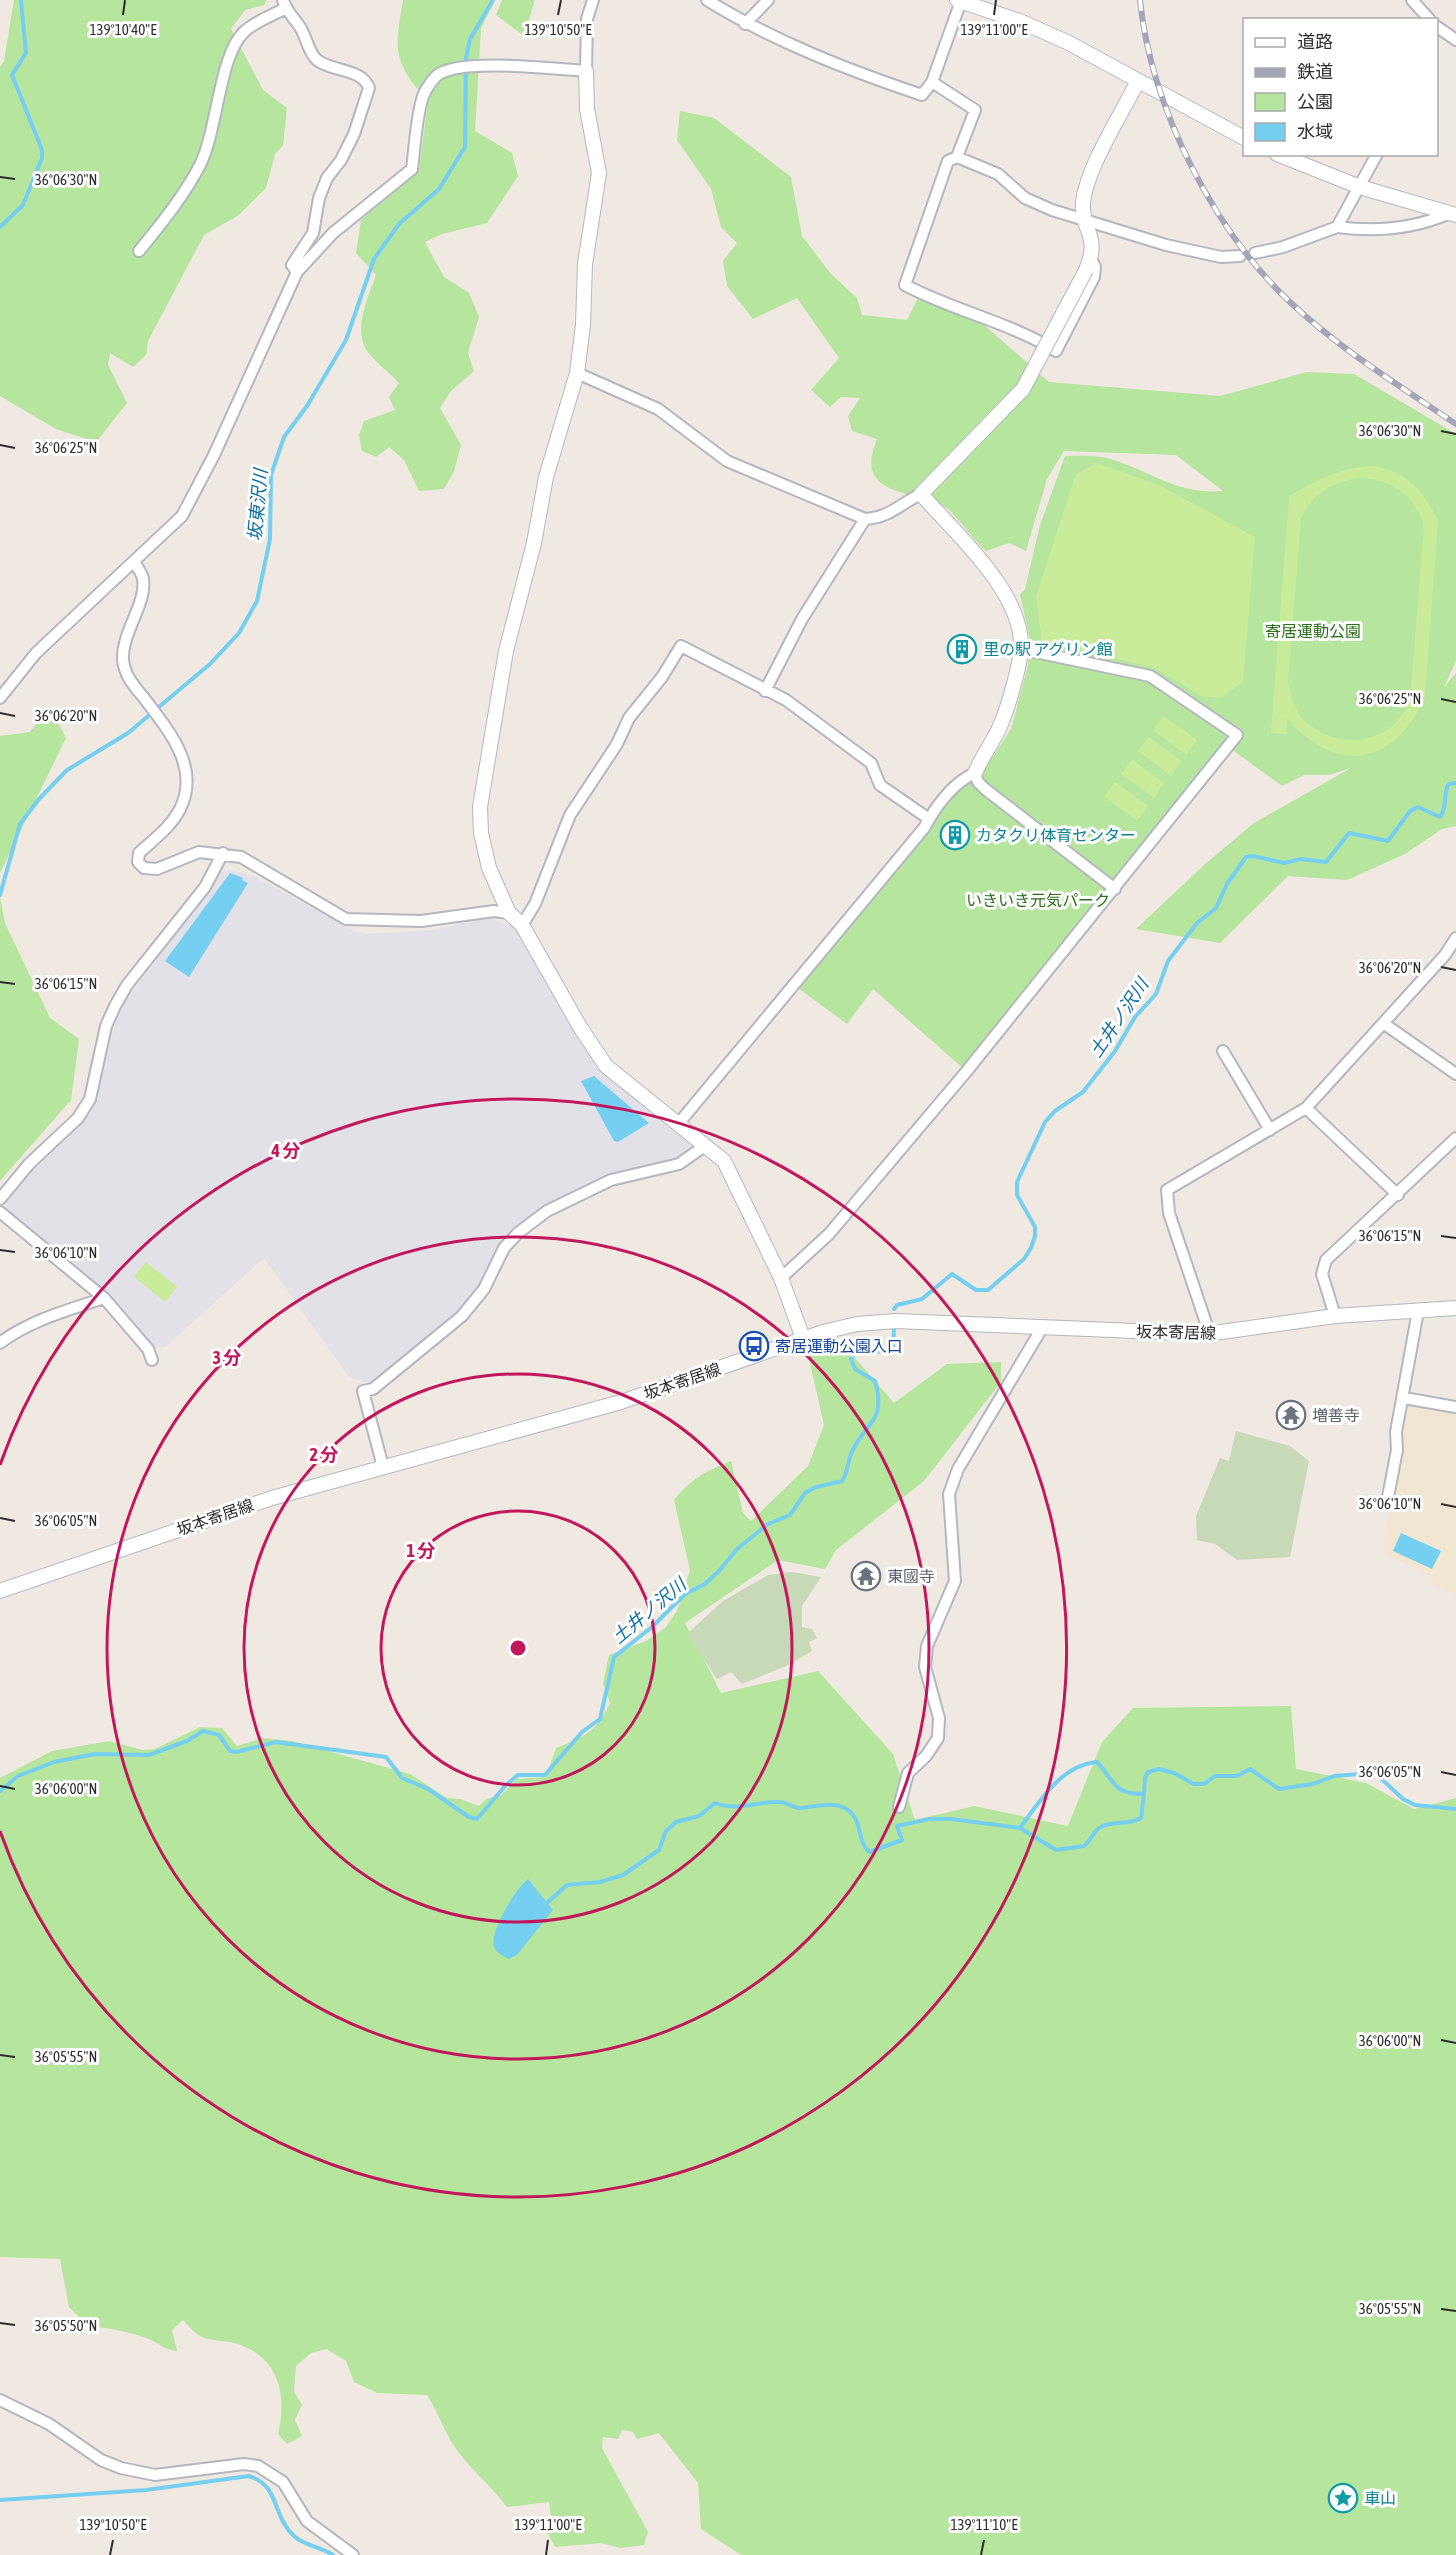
<svg xmlns="http://www.w3.org/2000/svg" width="1456" height="2555" viewBox="0 0 1456 2555" font-family="'Asap Condensed','Noto Sans JP',sans-serif">
<style>
.industrial{fill:#e3e1e8}
.education{fill:#f0e6d1}
.green{fill:#b6e59e}
.cemetery{fill:#c8d9b8}
.pitch{fill:#c9ec9a;fill-rule:evenodd}
.water{fill:#75cff0}
.lines{fill:none;stroke-linecap:round;stroke-linejoin:round}
.stream{stroke:#75cff0;stroke-width:4}
.street-casing{stroke:#b4b7c1;stroke-width:14}
.secondary-casing{stroke:#b4b7c1;stroke-width:16}
.street{stroke:#fff;stroke-width:10}
.secondary{stroke:#fff;stroke-width:14}
.rail-casing{stroke:#a3a6b8;stroke-width:6}
.rail{stroke:#fff;stroke-width:4;stroke-dasharray:11;stroke-linecap:butt}
.secondary-bridge-casing{stroke:#b4b7c1;stroke-width:16;stroke-linecap:butt}
.secondary-bridge{stroke:#fff;stroke-width:14}
.ticks{fill:none;stroke:#2e2e2e;stroke-width:2}
.ring{fill:none;stroke:#c2185b;stroke-width:3}
.labels{text-anchor:middle;stroke-width:6;stroke-linejoin:round;paint-order:stroke}
.park-label{font-size:16px;fill:#2c6e1b;stroke:#fff}
.culture-label{font-size:16px;fill:#0d838f;stroke:#fff;text-anchor:start}
.street-label{font-size:16px;fill:#2e2e2e;stroke:#fff}
.transit-label{font-size:16px;fill:#164399;stroke:#fff;text-anchor:start}
.worship-label{font-size:16px;fill:#5b616d;stroke:#fff;text-anchor:start}
.water-label{font-size:18px;font-style:italic;fill:#0d6fa3;stroke:#fff}
.ticks-label{font-size:15px;text-anchor:middle;fill:#2e2e2e;stroke:#fff;stroke-width:6;stroke-linejoin:round;paint-order:stroke}
.centre{fill:#c2185b;stroke:#fff;stroke-width:3}
.ring-label{font-size:18px;text-anchor:middle;font-weight:bold;fill:#c2185b;stroke:#fff;stroke-width:6;stroke-linejoin:round;paint-order:stroke}
</style>
<rect width="100%" height="100%" fill="#efe9e1"/>
<path class="industrial" d="M232,870L254,876L354,931L366,934L434,930L480,919H492L519,928L599,1068L693,1145L691,1150L676,1159L621,1173L589,1185L538,1212L464,1308L372,1385L349,1377L264,1258L165,1347L156,1348L88,1277L8,1212L5,1203L31,1170L60,1145L92,1111L119,1010L222,872Z"/>
<path class="education" d="M1409,1405L1456,1413V1595L1430,1585L1432,1576L1382,1553Z"/>
<path class="green" d="M14,0H267L264,5L245,10L231,29L263,90L287,108L283,145L275,154L266,188L239,215L204,235L148,341L146,355L133,367L110,353L108,365L127,403L96,442L56,429L0,396V67L4,61Z
M403,0H495L481,29L475,131L512,153L518,176L487,223L442,234L425,242L444,277L469,293L479,317L468,353L474,371L451,391L440,408L461,445L454,471L444,489L419,491L404,460L389,447L376,457L362,451L359,435L364,421L395,410L389,397L399,383C389,372 373,361 366,349C353,327 369,296 376,275L356,253L361,220L419,171L428,102C393,60 394,53 403,0Z
M502,0H535L524,36L496,15Z
M680,111L714,118L791,177L802,236L831,274L857,298L862,315L907,320L918,298L958,302L1049,382L1220,396L1307,372L1354,374L1456,434V661L1444,687L1456,673V826L1442,829L1405,854L1347,880L1288,876L1220,943L1136,929L1205,864L1254,823L1351,768L1329,775H1304L1282,786L1227,746L964,1069L873,989L847,1024L798,988L954,796L994,755L1011,729L1028,665L1030,639L1020,595L1025,589L1040,525L1065,456C1079,456 1093,455 1107,458C1151,470 1175,495 1223,491L1176,455L1064,451L1047,479L1026,551L1009,543L986,551C974,541 954,512 945,507C911,488 853,498 877,439L852,431L848,416L860,398L841,397L830,407L811,390L839,358L797,298L753,319L727,286L723,261L737,243L721,227L711,189L677,140Z
M50,706L66,738L0,873V736L30,732Z
M0,897L5,923L50,1018L79,1039L71,1100L0,1181Z
M807,1350H848L894,1403L947,1364L1001,1362V1382L924,1481L836,1550L825,1569L778,1560L685,1623L721,1693L818,1671L893,1754L915,1820L974,1806L1068,1826L1102,1742L1133,1708L1291,1706L1296,1769L1366,1783L1414,1809L1456,1798V2555H741L701,2529L698,2483L659,2433L637,2439L633,2432L622,2430L618,2439L603,2437L602,2448L648,2532L644,2545L620,2548L601,2543L555,2547L546,2530L558,2528L551,2516L549,2502L507,2507C492,2487 474,2472 459,2453C445,2435 439,2413 427,2395L377,2393L354,2382L346,2361L327,2349L311,2353L296,2366L294,2392L302,2405L295,2420L302,2436L287,2444L278,2434C287,2397 280,2360 241,2345C229,2340 212,2342 200,2336C194,2333 188,2325 183,2320L172,2330L177,2351C163,2350 158,2342 146,2338C127,2331 108,2328 88,2326L69,2307L60,2259L0,2257V1778L52,1751L109,1741L143,1750L155,1749L200,1727L222,1728L237,1746L263,1738L292,1741L410,1774L447,1798L460,1799L479,1806L486,1799L501,1795L517,1779L546,1777L556,1748C585,1736 597,1732 610,1703L603,1683L609,1655L646,1641L665,1628L677,1611L690,1570L674,1500C692,1478 704,1472 731,1461L743,1513L751,1521L808,1466L824,1425Z"/>
<path class="cemetery" d="M1236,1431L1290,1446L1309,1461L1290,1557L1237,1560L1215,1544L1197,1540L1196,1516L1220,1458L1229,1461Z
M792,1572L821,1577L802,1606V1627L812,1629L817,1638L809,1642L812,1651L786,1666L742,1684L731,1672L717,1679L687,1634L723,1601L768,1575Z"/>
<path class="pitch" d="M1097,463L1159,485L1255,537L1243,682L1220,698L1201,696L1155,668L1042,641L1036,596L1076,474Z
M1374,466C1409,473 1423,490 1438,521L1425,696C1396,766 1336,776 1287,718L1286,734L1271,733L1289,496C1317,480 1341,467 1374,466ZM1358,478C1389,478 1417,495 1424,527L1410,699C1395,745 1337,753 1304,720C1294,710 1291,696 1288,683L1301,519C1311,493 1333,483 1358,478Z
M1164,716L1197,740L1186,755L1153,730Z
M1149,737L1181,761L1171,776L1138,751Z
M1132,759L1164,783L1154,798L1121,774Z
M1115,782L1148,806L1137,821L1104,796Z
M146,1262L177,1287L165,1302L134,1277Z"/>
<path class="water" d="M230,873L243,878L242,880L248,883L189,977L165,961Z
M594,1076L649,1123L618,1142L614,1141L581,1081Z
M1401,1533L1441,1551L1432,1569L1393,1551Z
M528,1879L553,1910L517,1955L509,1959C503,1956 497,1953 494,1947C489,1932 516,1888 528,1879Z"/>
<g class="lines">
<path class="stream" d="M0,227L23,205L42,158V150L12,75L26,53L21,0
M0,895L20,824L39,799L67,770L128,733L210,664L239,633L257,601L270,539L271,475L284,437L307,406L346,340L374,259L399,224L439,189L465,147L466,58L470,39L493,0
M894,1309L897,1305L922,1299L952,1274L976,1290H988L1024,1259L1031,1248L1035,1236V1227L1017,1195V1182L1045,1122L1055,1111L1083,1092L1115,1051L1135,1017L1156,994L1168,961L1197,923L1216,908L1227,884L1246,857L1253,856L1284,863L1301,859L1326,862L1349,833L1388,841L1410,811L1418,807L1440,817C1448,808 1442,794 1449,784L1456,783
M0,1791L18,1776L54,1762L95,1754L149,1755L187,1741L203,1731L219,1735L230,1751L236,1752L276,1742L386,1757L402,1778L428,1789L469,1817L477,1819L505,1786L518,1775H545L582,1732L600,1719L614,1657L652,1627L685,1594L705,1584L720,1570L736,1550L768,1524L790,1515L805,1493L816,1487L842,1481C848,1473 847,1464 851,1454C865,1421 887,1423 875,1381L855,1369L851,1359L857,1350L889,1352L893,1348L894,1329
M1020,1828L1056,1850L1084,1846C1090,1841 1093,1833 1099,1828C1109,1820 1128,1826 1141,1818L1144,1794
M548,1902L567,1885L600,1882L623,1875L659,1850L666,1831L676,1822L699,1816L715,1803C739,1812 756,1801 779,1802C787,1802 794,1808 800,1808C817,1807 840,1798 853,1815C862,1826 858,1842 869,1852L902,1840L897,1826L929,1819H951L1020,1828C1040,1801 1061,1765 1097,1762C1115,1781 1112,1794 1144,1794L1145,1778L1148,1772L1159,1769L1174,1773L1194,1784H1204L1215,1776H1237L1250,1769L1279,1789L1313,1784L1334,1776L1375,1773L1403,1799L1415,1805L1456,1809
M0,2500L146,2490L249,2476C281,2486 271,2516 295,2537C306,2546 321,2547 333,2555"/>
<g class="street-casing">
<path id="street" d="M283,0C286,11 294,18 300,27C307,38 308,52 317,60C332,72 362,68 369,88L354,134L341,160L327,178L319,198L313,233L292,265L297,272
M707,0C773,41 848,70 922,95L932,82L961,1
M1412,0L1430,20
M745,24L768,0
M1436,26L1456,40
M932,82L975,110L957,157
M1337,227C1375,232 1414,229 1450,213
M139,251C161,224 184,196 200,165C218,129 219,54 245,31C256,21 273,15 286,8
M1255,253L1283,247L1337,227L1377,154
M1091,259L1095,267L1094,277L1056,351C1009,322 954,311 905,285L948,161L957,157L998,174L1025,198L1052,210L1166,245L1221,257L1240,256
M577,373L658,409L727,461L865,519C891,517 898,505 921,494
M135,563C137,567 142,573 143,579C147,603 122,632 123,659C124,675 134,686 144,698C168,730 201,767 180,809C171,827 153,840 139,853L138,862L144,868L157,869L199,852L241,857L346,919L421,921L494,911L509,913
M765,691L802,619L865,519
M0,698L36,653L182,516L214,455L297,272L333,233L412,169C415,146 416,118 423,96C426,89 433,78 439,74C466,58 552,69 586,71L587,19L593,0
M522,925L535,904L570,815L617,744L629,718L662,677L681,646L786,700L871,763L880,785L929,819
M1383,1023L1456,1074
M1223,1051L1270,1130
M1306,1108L1398,1195
M679,1123L924,828C936,806 952,783 975,773L978,782L985,789L1115,889
M0,1199L29,1164L78,1118L90,1099L106,1026L115,1006L127,985L205,887L223,853
M0,1212L104,1298L148,1349L152,1360
M781,1278L829,1234L966,1072L1237,735L1150,676L1021,649
M1335,1316L1322,1274L1326,1260L1456,1138
M1207,1334L1206,1323L1169,1213L1167,1190L1306,1108L1445,955L1456,938
M0,1343C30,1320 69,1310 104,1298
M1404,1398L1456,1407
M383,1467L363,1391L373,1389L462,1316L484,1289L504,1248L518,1233L547,1211L611,1180L679,1164L706,1145
M1387,1502L1397,1450L1396,1432L1418,1311
M899,1807L908,1773L926,1756L938,1738L939,1718L925,1667L927,1646L955,1581L949,1494L958,1469L1042,1328
M0,2400L49,2424L101,2460L121,2468L155,2475L244,2464L258,2466L283,2482L307,2521L353,2555"/>
</g>
<g class="secondary-casing">
<path id="secondary" d="M957,0L1022,22L1069,43L1244,138
M586,71L587,109L599,173L585,264L583,325L577,373L546,477L534,543L506,651L480,807L481,833L489,868L509,913L522,925L580,1027L606,1066L724,1161L781,1278L803,1338
M1277,154L1360,187L1456,215
M1086,270C1101,236 1081,231 1083,203C1086,169 1122,113 1138,81
M975,773C982,756 994,741 1001,724C1008,707 1020,666 1021,649C1024,593 956,534 921,494L1023,389
M0,1591L272,1498L621,1402L823,1332L857,1324L896,1321L1207,1334L1335,1316L1456,1308"/>
</g>
<use href="#street" class="street"/>
<use href="#secondary" class="secondary"/>
<g class="rail-casing">
<path id="rail" d="M1140,0C1151,107 1213,230 1291,303C1341,350 1400,386 1456,424"/>
</g>
<use href="#rail" class="rail"/>
<g class="secondary-bridge-casing">
<path id="secondary-bridge" d="M1023,389L1086,270"/>
</g>
<use href="#secondary-bridge" class="secondary-bridge"/>
</g>
<path class="ticks" d="M123,15L125,0M558,15L561,0M994,15L996,0M0,177L15,179M1441,431L1456,434M0,445L15,448M1441,699L1456,702M0,713L15,716M1441,967L1456,970M0,982L15,984M1441,1236L1456,1238M0,1250L15,1252M1441,1504L1456,1507M0,1518L15,1521M1441,1772L1456,1775M0,1786L15,1789M1441,2040L1456,2043M0,2055L15,2057M1441,2309L1456,2311M0,2323L15,2325M110,2555L113,2540M546,2555L548,2540M981,2555L984,2540"/>
<g class="ring">
<circle cx="518" cy="1648" r="137"/>
<circle cx="518" cy="1648" r="274"/>
<circle cx="518" cy="1648" r="411"/>
<path d="M0 1465A549 549 0 1 1 0 1831"/>
</g>
<defs>
<g id="building-ring" transform="scale(1.5)"><circle r="9.5" fill="#fff" stroke="#0f9aa8" stroke-width="1.5"/><path d="M-4-6H4V6H1V3H-1V6H-4ZM-2.5-4.3h1.7v1.8h-1.7ZM.8-4.3h1.7v1.8H.8ZM-2.5-1h1.7V.8h-1.7ZM.8-1h1.7V.8H.8Z" fill="#0f9aa8"/></g>
<g id="bus-ring" transform="scale(1.5)"><circle r="9.5" fill="#fff" stroke="#1a4fb4" stroke-width="1.5"/><path d="M-5-6H5V4H4V6H2V4H-2V6H-4V4H-5ZM-3.5-4V0h7V-4ZM-3.5 1.2v1.5H-2V1.2ZM2 1.2v1.5H3.5V1.2Z" fill="#1a4fb4"/></g>
<g id="temple-ring" transform="scale(1.5)"><circle r="9.5" fill="#fff" stroke="#6b7280" stroke-width="1.5"/><path d="M0-6L5-2H3V0L6.5 2.5H4V6H1.5V3h-3V6H-4V2.5H-6.5L-3 0V-2H-5Z" fill="#6b7280"/></g>
<g id="sight-ring" transform="scale(1.5)"><circle r="9.5" fill="#fff" stroke="#0f9aa8" stroke-width="1.5"/><path d="M0-6L1.8-2.2L6-1.7L2.9 1.2L3.7 5.4L0 3.3L-3.7 5.4L-2.9 1.2L-6-1.7L-1.8-2.2Z" fill="#0f9aa8"/></g>
</defs>
<g fill-rule="evenodd">
<use href="#building-ring" x="962" y="649"/>
<use href="#building-ring" x="955" y="835"/>
<use href="#bus-ring" x="754" y="1346"/>
<use href="#temple-ring" x="1291" y="1415"/>
<use href="#temple-ring" x="866" y="1576"/>
<use href="#sight-ring" x="1343" y="2498"/>
</g>
<g class="labels">
<g class="park-label">
<text x="1313" y="637">寄居運動公園</text>
<text x="1038" y="906">いきいき元気パーク</text>
</g>
<g class="culture-label">
<text x="983" y="655">里の駅 アグリン館</text>
<text x="976" y="841">カタクリ体育センター</text>
<text x="1364" y="2504">車山</text>
</g>
<g class="street-label">
<text transform="translate(1176 1332) rotate(1)" y="6">坂本寄居線</text>
<text transform="translate(682 1381) rotate(-19)" y="6">坂本寄居線</text>
<text transform="translate(215 1517) rotate(-19)" y="6">坂本寄居線</text>
</g>
<g class="transit-label">
<text x="775" y="1352">寄居運動公園入口</text>
</g>
<g class="worship-label">
<text x="1312" y="1421">増善寺</text>
<text x="887" y="1582">東國寺</text>
</g>
<g class="water-label">
<text transform="translate(258 505) rotate(-85)" y="6">坂東沢川</text>
<text transform="translate(1119 1018) rotate(-56)" y="6">土井ノ沢川</text>
<text transform="translate(649 1611) rotate(-40)" y="6">土井ノ沢川</text>
</g>
</g>
<g class="ticks-label">
<text x="123" y="35">139°10'40"E</text>
<text x="558" y="35">139°10'50"E</text>
<text x="994" y="35">139°11'00"E</text>
<text x="66" y="185">36°06'30"N</text>
<text x="1390" y="436">36°06'30"N</text>
<text x="66" y="453">36°06'25"N</text>
<text x="1390" y="704">36°06'25"N</text>
<text x="66" y="721">36°06'20"N</text>
<text x="1390" y="973">36°06'20"N</text>
<text x="66" y="989">36°06'15"N</text>
<text x="1390" y="1241">36°06'15"N</text>
<text x="66" y="1258">36°06'10"N</text>
<text x="1390" y="1509">36°06'10"N</text>
<text x="66" y="1526">36°06'05"N</text>
<text x="1390" y="1777">36°06'05"N</text>
<text x="66" y="1794">36°06'00"N</text>
<text x="1390" y="2046">36°06'00"N</text>
<text x="66" y="2062">36°05'55"N</text>
<text x="1390" y="2314">36°05'55"N</text>
<text x="66" y="2331">36°05'50"N</text>
<text x="113" y="2530">139°10'50"E</text>
<text x="548" y="2530">139°11'00"E</text>
<text x="984" y="2530">139°11'10"E</text>
</g>
<circle cx="518" cy="1648" r="9" class="centre"/>
<g class="ring-label">
<text x="286" y="1157">4 分</text>
<text x="227" y="1364">3 分</text>
<text x="324" y="1461">2 分</text>
<text x="421" y="1557">1 分</text>
</g>
<rect x="1243" y="18" width="195" height="138" fill="#ffffff" stroke="#ababab" stroke-width="1.5"/>
<rect x="1255" y="38" width="30" height="9" fill="#ffffff" stroke="#ababab" stroke-width="1.5"/>
<text x="1297" y="48" font-size="18" fill="#2e2e2e">道路</text>
<rect x="1255" y="68" width="30" height="9" fill="#a3a6b8" stroke="#ababab" stroke-width="1.5"/>
<text x="1297" y="78" font-size="18" fill="#2e2e2e">鉄道</text>
<rect x="1255" y="93" width="30" height="18" fill="#b6e59e" stroke="#ababab" stroke-width="1.5"/>
<text x="1297" y="108" font-size="18" fill="#2e2e2e">公園</text>
<rect x="1255" y="123" width="30" height="18" fill="#75cff0" stroke="#ababab" stroke-width="1.5"/>
<text x="1297" y="138" font-size="18" fill="#2e2e2e">水域</text>
</svg>
